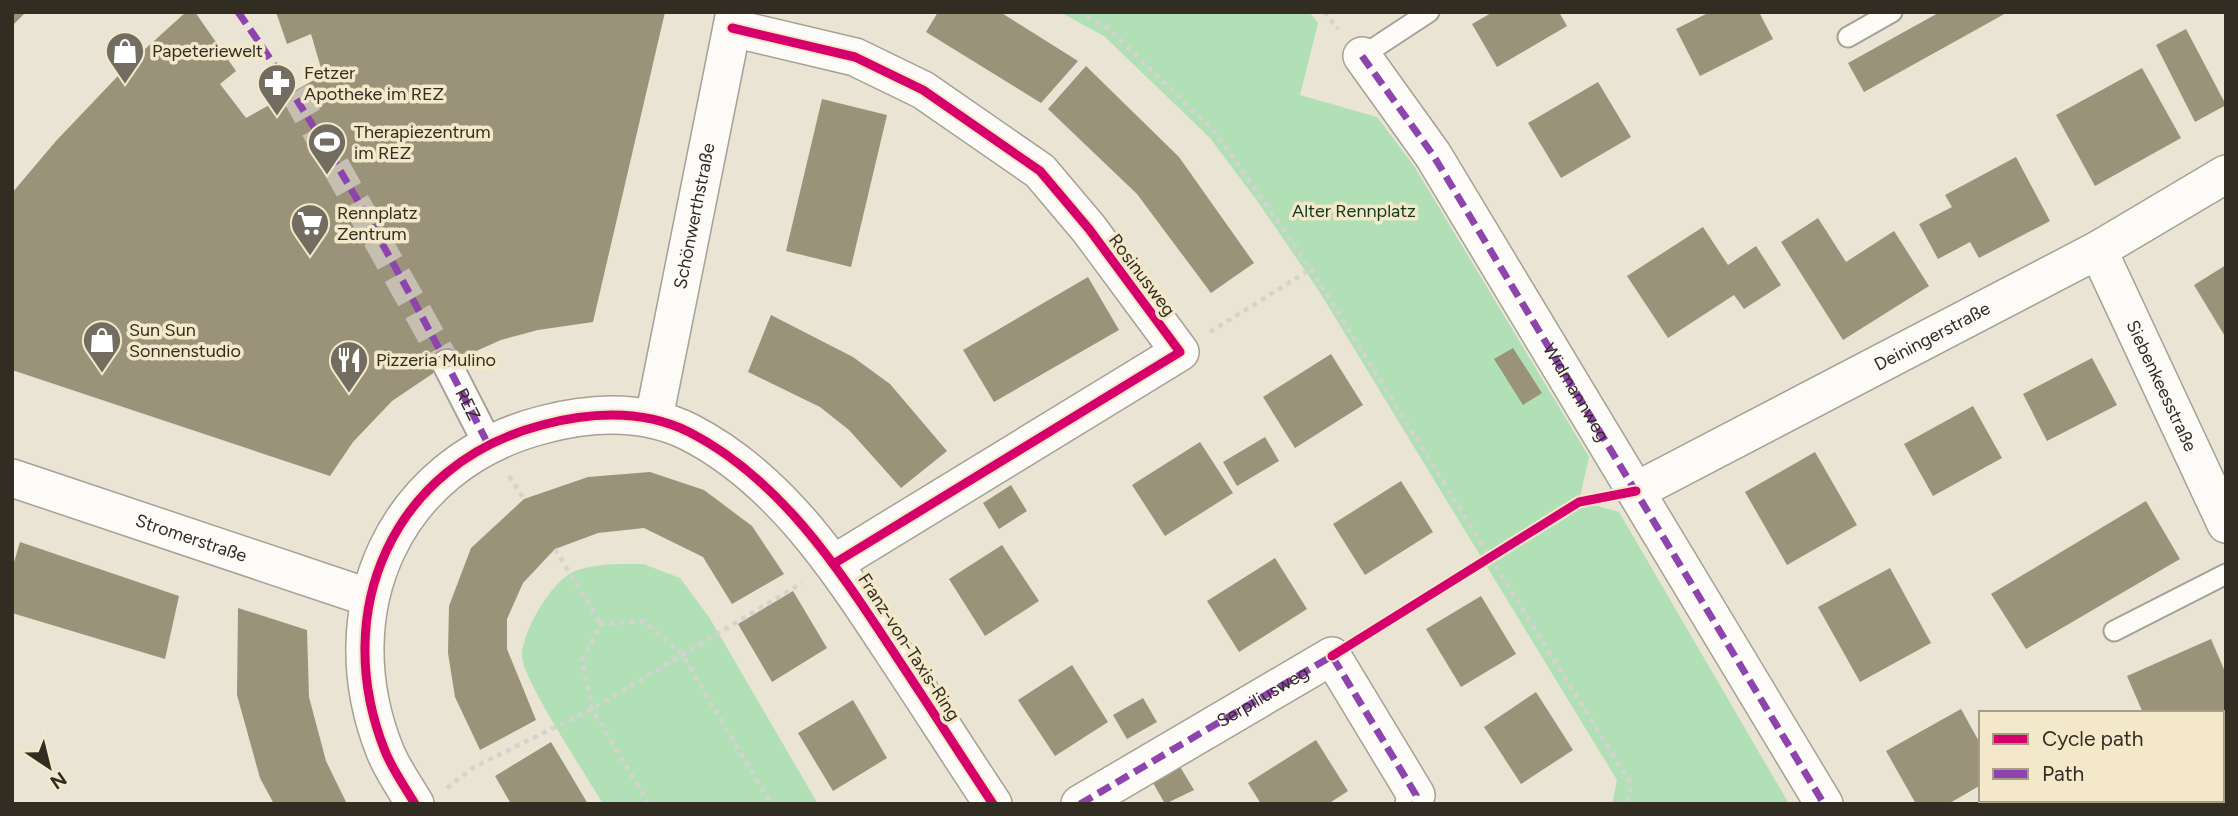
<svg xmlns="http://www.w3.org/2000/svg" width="2238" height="816" viewBox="0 0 2238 816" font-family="Figtree,sans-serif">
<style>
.green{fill:#b1dfb6}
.building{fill:#9a9379}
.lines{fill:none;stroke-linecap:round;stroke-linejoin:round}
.pedestrian-tunnel{stroke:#c4bfb0;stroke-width:28;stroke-dasharray:28 14;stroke-linecap:butt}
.service-casing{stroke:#a5a194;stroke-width:23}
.pedestrian-casing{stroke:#a5a194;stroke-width:32}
.minor-casing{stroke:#a5a194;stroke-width:40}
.path{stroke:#d5d3ce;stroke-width:4.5;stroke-dasharray:5 5;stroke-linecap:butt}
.service{stroke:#fcfbf8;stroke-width:19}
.pedestrian{stroke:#fcfbf8;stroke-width:28}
.minor{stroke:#fcfbf8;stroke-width:37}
.quiet{stroke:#8e44ad;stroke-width:7;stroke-dasharray:14 7;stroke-linecap:butt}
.cycleway-casing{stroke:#f3e8c9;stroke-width:13}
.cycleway{stroke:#d6006c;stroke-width:9}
.labels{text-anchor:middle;stroke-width:7;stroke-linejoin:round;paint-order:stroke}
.poi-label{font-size:18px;fill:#322d22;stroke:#f3e8c9;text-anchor:start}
.park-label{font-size:18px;fill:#0f381f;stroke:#f3e8c9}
.street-label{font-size:18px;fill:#322d22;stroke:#f3e8c9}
</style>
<rect width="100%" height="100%" fill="#e9e4d3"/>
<path class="green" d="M1060,12H1309L1318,23L1300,95L1377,117L1414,166L1589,457L1579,501L1619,512L1789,804H1612L1617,780L1319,291L1258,202L1210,138L1104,36Z
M643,564L680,578L709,617L818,804H603C588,778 523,680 522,657C521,633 551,582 573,572C594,563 621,564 643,564Z"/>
<path class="building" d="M12,12H26L12,26Z
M186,12H195L236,71L220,84L246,118L323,75L311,34L287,44L276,12H665L593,322L538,330L501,340L447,364L392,401L353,442L330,476L12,370V193L56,141L134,59Z
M938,12H1000L1078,61L1041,103L926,32Z
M1493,12H1559L1567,26L1497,67L1472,24Z
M1710,12H1759L1773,39L1700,76L1676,29Z
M1940,12H2008L1864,92L1848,63Z
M2186,29L2226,105L2195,122L2156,45Z
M1086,66L1179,157L1254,263L1211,293L1137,194L1048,109Z
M2142,68L2181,138L2095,186L2056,115Z
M1598,82L1631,137L1561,178L1528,123Z
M822,99L887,115L851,267L786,251Z
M2016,157L2050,221L1979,258L1970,242L1938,259L1919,224L1952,207L1945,195Z
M1818,218L1846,262L1894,231L1929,286L1843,340L1781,242Z
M1703,227L1728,265L1756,246L1781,285L1744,309L1734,295L1668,338L1627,276Z
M2226,265V338L2194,285Z
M1088,277L1119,330L994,402L963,350Z
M771,315L853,357L890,384L947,451L901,488L849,430L820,407L748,372Z
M1513,348L1542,393L1523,405L1494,359Z
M1331,354L1363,405L1295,448L1263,397Z
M2092,358L2117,405L2047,441L2023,394Z
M1973,406L2002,458L1933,496L1904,444Z
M1265,437L1279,461L1237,486L1223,462Z
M1200,442L1233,493L1165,536L1132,485Z
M1815,452L1857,525L1787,565L1745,492Z
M650,472L704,490L752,526L784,574L732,604L703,557L644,528L598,533L555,549L523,583L507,619V649L536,720L480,750L455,697L448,653L449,606L471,548L524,499L588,477Z
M1401,481L1433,532L1365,575L1333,524Z
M1011,485L1027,511L999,529L983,503Z
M2146,501L2180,559L2026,649L1991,594Z
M20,542L179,596L165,659L12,613V569Z
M1002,545L1039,601L985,636L949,579Z
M1275,558L1307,609L1239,652L1207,601Z
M1890,568L1931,643L1860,682L1818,607Z
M793,591L827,648L772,682L738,624Z
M1481,596L1516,654L1461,687L1426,629Z
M238,608L307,630L309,697L326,761L347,804H274L260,778L237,695Z
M2211,639L2226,674V718L2222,719V713H2143L2127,676Z
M1072,665L1108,722L1055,756L1018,700Z
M1536,692L1573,750L1521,784L1484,727Z
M1143,698L1157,722L1127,739L1113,715Z
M853,700L887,758L833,791L798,733Z
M1961,709L1981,745V785L1948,804H1916L1886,751Z
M1316,740L1348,791L1328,804H1261L1248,783Z
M551,742L588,804H511L495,776Z
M1179,765L1194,790L1165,804L1152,781Z"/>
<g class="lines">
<path class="pedestrian-tunnel" d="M294,92L447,364"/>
<g class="service-casing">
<path id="service" d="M1848,37L1892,12
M1362,56L1429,12
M2114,631L2226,574"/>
</g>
<g class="pedestrian-casing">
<path id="pedestrian" d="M447,364L489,446"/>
</g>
<g class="minor-casing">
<g id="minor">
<path d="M732,28L855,57L923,90L1040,171L1089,229L1180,352L835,563"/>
<path id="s1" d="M1362,56L1433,155L1824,804"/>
<path id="s2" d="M2098,250L2226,524"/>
<path id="s3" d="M654,418L735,12"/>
<path id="s4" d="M12,478L370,598"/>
<path id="s5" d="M1636,491L2098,250L2226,174"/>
<path d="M415,804C405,787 392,769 385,751C329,611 393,464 542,425C591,412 642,409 689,432C783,480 842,574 898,659C930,707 961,756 993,804"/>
<path id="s6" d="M1080,804L1332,656L1416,795L1414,804"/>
</g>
</g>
<path class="path" d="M1078,12L1108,28L1216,133L1311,269L1631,784L1626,804
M1324,12L1338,29
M1210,332L1311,269
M509,476L524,499
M555,549L601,624
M1363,637L1579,502L1598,498
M447,788L474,767L592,709L802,583
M649,804L592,709L582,660L601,624L643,621L682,654L771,804"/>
<use href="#service" class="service"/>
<use href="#pedestrian" class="pedestrian"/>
<use href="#minor" class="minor"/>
<g class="quiet">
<path id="s7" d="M238,12C334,148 414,298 489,446"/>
<path d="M1362,56L1433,155L1824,804"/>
<path d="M1080,804L1332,656L1416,795L1414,804"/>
</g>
<g class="cycleway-casing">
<path id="cycleway" d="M732,28L855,57L923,90L1040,171L1089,229L1180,352L835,563
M1332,656L1579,502L1636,491
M415,804C405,787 392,769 385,751C329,611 393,464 542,425C591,412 642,409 689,432C783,480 842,574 898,659C930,707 961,756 993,804"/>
</g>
<use href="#cycleway" class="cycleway"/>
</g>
<defs>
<g id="shop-pin" transform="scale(2.0125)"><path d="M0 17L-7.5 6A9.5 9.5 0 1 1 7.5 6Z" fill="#726d60" stroke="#f3e8c9"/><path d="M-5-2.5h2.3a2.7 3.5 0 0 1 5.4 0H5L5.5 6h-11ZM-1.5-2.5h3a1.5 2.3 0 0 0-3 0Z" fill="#fff"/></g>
<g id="pharmacy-pin" transform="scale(2.0125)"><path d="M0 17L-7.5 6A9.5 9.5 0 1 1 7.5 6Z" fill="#726d60" stroke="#f3e8c9"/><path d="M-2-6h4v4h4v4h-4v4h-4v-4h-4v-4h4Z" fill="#fff"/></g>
<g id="stadium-pin" transform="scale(2.0125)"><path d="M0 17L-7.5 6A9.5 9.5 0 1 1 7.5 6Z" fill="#726d60" stroke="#f3e8c9"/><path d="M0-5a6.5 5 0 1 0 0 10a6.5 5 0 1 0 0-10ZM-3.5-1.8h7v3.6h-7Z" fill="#fff"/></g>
<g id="supermarket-pin" transform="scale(2.0125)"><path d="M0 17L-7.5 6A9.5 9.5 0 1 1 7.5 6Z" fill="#726d60" stroke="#f3e8c9"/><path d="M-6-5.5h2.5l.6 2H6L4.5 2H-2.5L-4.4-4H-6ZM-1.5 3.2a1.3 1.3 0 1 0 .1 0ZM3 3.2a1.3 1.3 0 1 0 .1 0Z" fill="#fff"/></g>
<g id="restaurant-pin" transform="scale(2.0125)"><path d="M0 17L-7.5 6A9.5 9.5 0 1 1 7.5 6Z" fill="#726d60" stroke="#f3e8c9"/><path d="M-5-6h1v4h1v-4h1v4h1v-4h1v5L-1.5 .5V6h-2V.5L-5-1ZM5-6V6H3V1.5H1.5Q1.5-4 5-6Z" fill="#fff"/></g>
</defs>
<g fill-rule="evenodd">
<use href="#shop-pin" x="125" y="51"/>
<use href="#pharmacy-pin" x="277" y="83"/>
<use href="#stadium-pin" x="327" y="142"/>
<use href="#supermarket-pin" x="310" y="223"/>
<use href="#shop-pin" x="102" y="340"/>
<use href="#restaurant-pin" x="349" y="360"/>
</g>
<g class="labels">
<g class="poi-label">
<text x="152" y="57">Papeteriewelt</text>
<text x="304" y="79">Fetzer<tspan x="304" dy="21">Apotheke im REZ</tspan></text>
<text x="354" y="138">Therapiezentrum<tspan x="354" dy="21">im REZ</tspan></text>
<text x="337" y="219">Rennplatz<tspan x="337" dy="21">Zentrum</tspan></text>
<text x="129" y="336">Sun Sun<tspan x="129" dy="21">Sonnenstudio</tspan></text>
<text x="376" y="366">Pizzeria Mulino</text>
</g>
<g class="park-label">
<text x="1354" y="217">Alter Rennplatz</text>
</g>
<g class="street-label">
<text dy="6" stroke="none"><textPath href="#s3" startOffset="206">Schönwerthstraße</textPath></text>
<text transform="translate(1142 275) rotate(53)" y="6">Rosinusweg</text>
<text dy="6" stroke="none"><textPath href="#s5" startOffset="334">Deiningerstraße</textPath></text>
<text dy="6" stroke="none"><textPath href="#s2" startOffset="150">Siebenkeesstraße</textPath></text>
<text dy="6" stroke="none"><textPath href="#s1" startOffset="399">Widmannweg</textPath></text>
<text dy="6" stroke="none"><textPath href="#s7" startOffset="455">REZ</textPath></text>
<text dy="6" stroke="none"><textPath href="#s4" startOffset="189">Stromerstraße</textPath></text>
<text transform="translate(909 647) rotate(57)" y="6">Franz-von-Taxis-Ring</text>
<text dy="6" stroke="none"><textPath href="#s6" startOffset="212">Serpiliusweg</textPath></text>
</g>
</g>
<rect width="2238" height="816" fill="none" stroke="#322d22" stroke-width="28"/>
<rect x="1979" y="711" width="245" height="91" fill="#f3e8c9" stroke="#a69d86" stroke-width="2"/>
<rect x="1993" y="734" width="35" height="10" fill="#d6006c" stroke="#a69d86" stroke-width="2"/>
<text x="2042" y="746" font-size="21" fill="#322d22">Cycle path</text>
<rect x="1993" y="769" width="35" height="10" fill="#8e44ad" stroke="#a69d86" stroke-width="2"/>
<text x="2042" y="781" font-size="21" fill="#322d22">Path</text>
<g transform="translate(49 767) rotate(145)" stroke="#f3e8c9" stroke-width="5" paint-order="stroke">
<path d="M0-5L12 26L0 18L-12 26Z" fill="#322d22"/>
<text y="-10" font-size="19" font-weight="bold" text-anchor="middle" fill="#322d22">N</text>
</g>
</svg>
